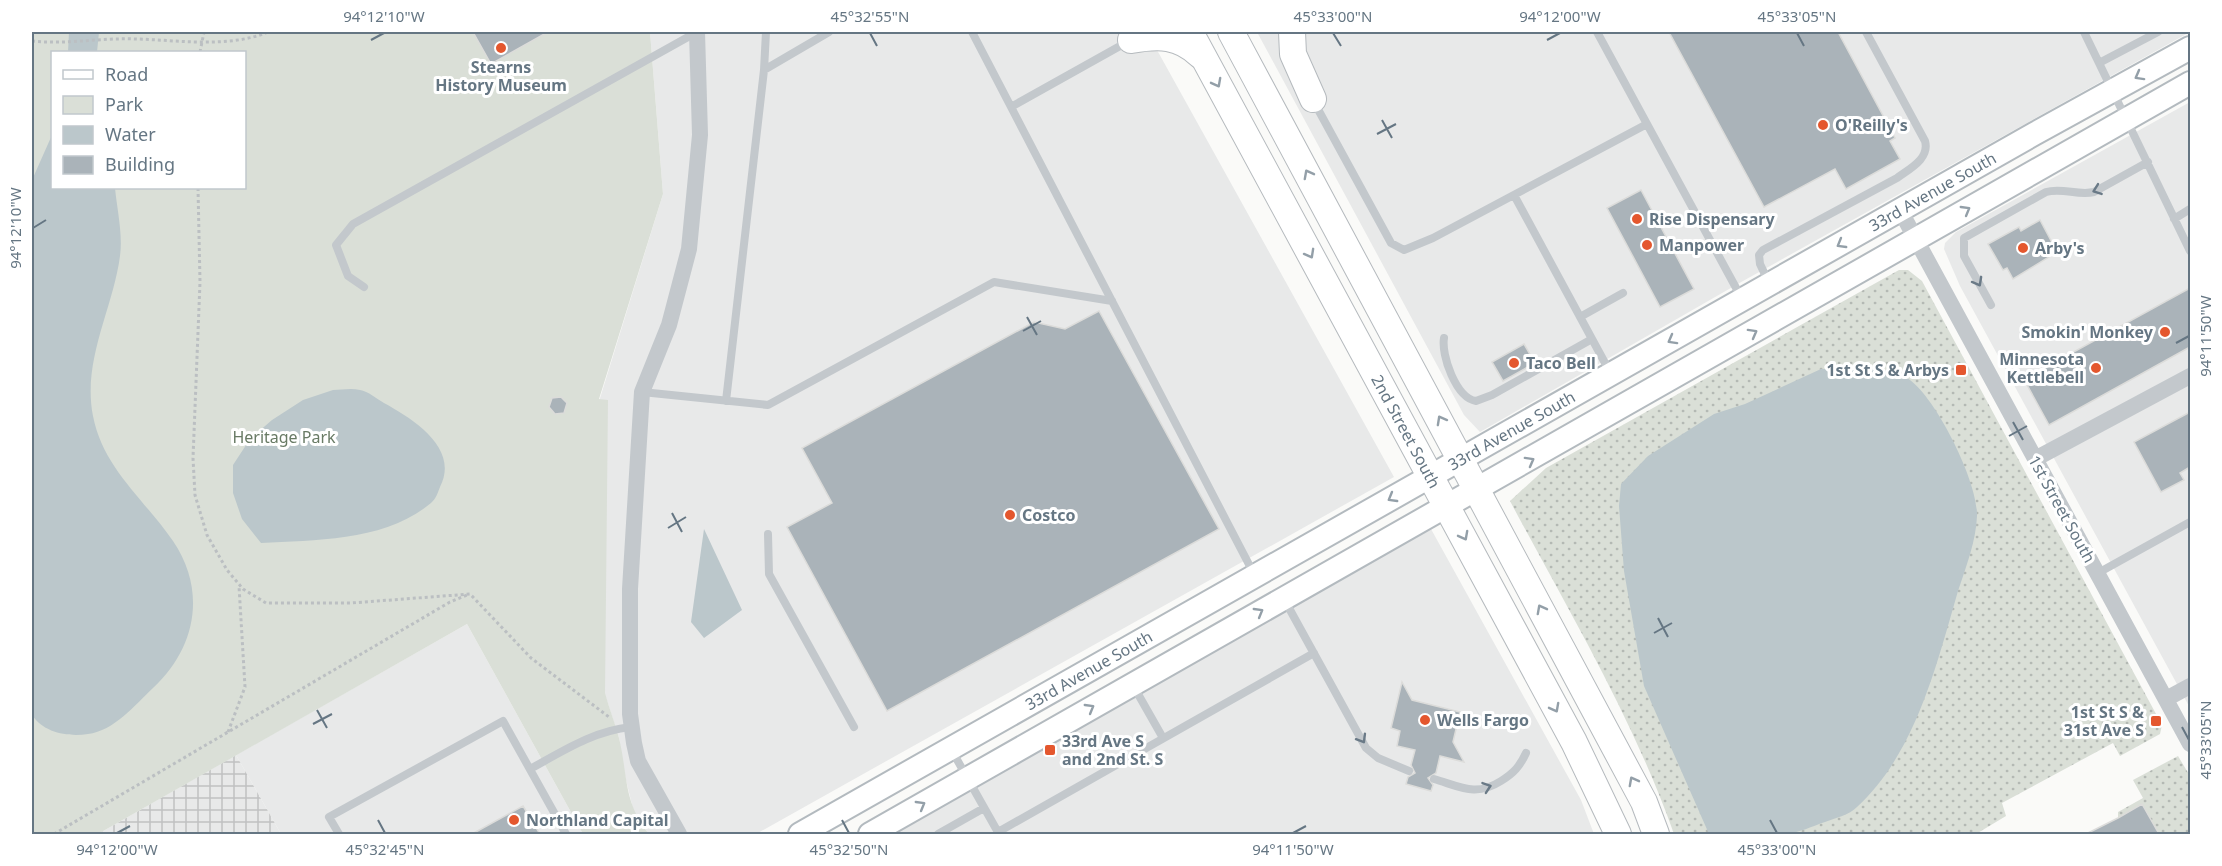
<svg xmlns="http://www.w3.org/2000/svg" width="2222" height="866" viewBox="0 0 2222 866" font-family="'Noto Sans',sans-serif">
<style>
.built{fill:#e8e9e9}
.industrial{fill:url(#industrial-grid)}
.grass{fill:url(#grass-dots)}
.park{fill:#dadfd7;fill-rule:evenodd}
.water{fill:#bbc7cb}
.building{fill:#aab3b9;stroke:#dcdcda;stroke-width:1.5}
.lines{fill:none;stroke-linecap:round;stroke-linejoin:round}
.secondary-casing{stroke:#b3babf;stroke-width:26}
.primary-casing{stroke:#b5babe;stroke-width:28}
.path{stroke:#bbbfc2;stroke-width:3;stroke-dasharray:3 3;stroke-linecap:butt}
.lane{stroke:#c3c8cc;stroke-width:8}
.street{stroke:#c3c8cc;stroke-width:16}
.secondary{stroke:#fff;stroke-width:22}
.primary{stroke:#fff;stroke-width:26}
.oneway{stroke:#939fa8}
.oneway2{stroke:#6a7a87}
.ticks{fill:none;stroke:#657683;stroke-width:2}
.poi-dot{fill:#e4572e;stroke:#fff;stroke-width:2}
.labels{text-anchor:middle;stroke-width:6;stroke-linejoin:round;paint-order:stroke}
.poi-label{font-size:16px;font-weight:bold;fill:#657683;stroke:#fff;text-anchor:start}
.street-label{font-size:16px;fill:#657683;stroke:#fff}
.park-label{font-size:16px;fill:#687a64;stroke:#fff}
.neatline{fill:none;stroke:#657683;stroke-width:2}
.ticks-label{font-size:15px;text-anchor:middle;fill:#657683}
</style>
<defs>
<pattern id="industrial-grid" width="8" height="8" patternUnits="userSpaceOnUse" patternTransform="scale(1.5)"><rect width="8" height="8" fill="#e8e9e9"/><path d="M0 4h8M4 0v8" fill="none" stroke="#c0c1c2"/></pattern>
<pattern id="grass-dots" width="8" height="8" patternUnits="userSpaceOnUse" patternTransform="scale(1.5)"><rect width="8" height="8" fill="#dadfd7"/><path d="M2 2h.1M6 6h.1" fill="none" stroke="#b4b9b4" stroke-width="1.8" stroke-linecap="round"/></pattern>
</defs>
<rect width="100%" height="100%" fill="#fafaf8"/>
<path class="built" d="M650,32H1147L1394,477L756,834H649L635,817L624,772L619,738L586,636L584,450L663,194Z
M1257,32H2190L1743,281L1480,432L1464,415Z
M2190,102V708L1960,286L1944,249L1945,243L1956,232Z
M1431,529L1581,800L1594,834H892Z
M467,624L583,834H281L236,755Z"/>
<path class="industrial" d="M236,755L281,834H98Z"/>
<path class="grass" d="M1899,270H1908L1922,281L2162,725L2160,734L2120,756L2113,743L2002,803L2006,816L1976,834H1674C1633,718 1568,610 1510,501L1546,468Z
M2178,756L2190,776V834H2159L2142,804L2118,818V812L2143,798L2133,780Z"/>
<path class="park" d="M32,32H650L663,194L599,399L608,400L605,693C609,708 615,723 619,738C628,775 623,802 649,834H583L467,624L98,834H32ZM52,52H244V188H52Z"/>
<path class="water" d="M69,32H99L97,52H68Z
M52,135V188H115C117,209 123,234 120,256C113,309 82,360 93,416C103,468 144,499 173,541C207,591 196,648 153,688C135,705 114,731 88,734C68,737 44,733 32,715V180Z
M1867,368C1881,370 1898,371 1910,380C1937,400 1978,482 1977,516C1976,541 1966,567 1958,591C1937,663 1916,753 1857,807C1849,815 1836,818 1825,822C1813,826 1798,833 1786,834C1761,837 1734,835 1709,834L1644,686L1624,571L1619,506L1621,484L1648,456L1714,414L1745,404L1821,369Z
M333,390C341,390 351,388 360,390C368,391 377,399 384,403C413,419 460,448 440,487C438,492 436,499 431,503C386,541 317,540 261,543L242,519L233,493V465L250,439L272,420L303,400Z
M704,529L742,610L704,638L691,622Z"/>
<path class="building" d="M473,32H548L491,64Z
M1669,32H1838L1895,138L1890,141L1900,159L1846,189L1835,169L1764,207Z
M1641,190L1694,289L1660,307L1607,208Z
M2040,220L2057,252L2013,279L2007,268L2003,270L1988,244L2019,227L2021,231Z
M2190,288V347L2049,425L2026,383L2030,381L2028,377Z
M1099,311L1219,529L887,711L787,527L832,503L802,448L1034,322L1065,329Z
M1524,344L1535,363L1503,381L1492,362Z
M561,397L567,403L564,413L555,414L549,407L552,398Z
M2190,412V467L2180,473L2184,480L2161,492L2134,442Z
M1402,682L1412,700L1460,712L1453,742L1464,762L1440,756L1436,773L1428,778L1433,785L1431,791L1406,784L1408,777L1415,773L1411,765L1415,750L1397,746L1400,731L1391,728Z
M2142,804L2159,834H2086L2118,818Z
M523,806L540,834H472Z"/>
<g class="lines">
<g class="secondary-casing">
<g id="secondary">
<path id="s1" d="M800,834L2034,134L2190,48"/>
<path d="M870,834L2190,83"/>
</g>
</g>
<g class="primary-casing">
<g id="primary">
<path id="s2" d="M1190,32L1574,742L1618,834"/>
<path d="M1231,32L1644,802L1656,834"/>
<path d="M1292,32L1293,54L1313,99"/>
<path d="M1131,40C1159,35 1179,35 1200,55"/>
</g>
</g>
<path class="path" d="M32,41C60,44 87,40 115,39C164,37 222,51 268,32
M200,52L204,32
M198,188L200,282L193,458L195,495L207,535L227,570L243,589L266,603H351L470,594L531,658L609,717
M228,732L245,687L239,586
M54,834L450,602L467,595"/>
<path class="lane" d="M972,32L1255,576
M1597,32L1741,297
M2084,32L2190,251
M2099,63L2158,32
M764,70L766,32
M1314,102L1391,243L1404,250L1433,238L1647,124
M1011,107L1129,41
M1514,195L1611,374
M2174,219L2190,209
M1769,283L1760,264L1759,255L1763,250L1897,178C1909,169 1930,159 1925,141L1866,32
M364,287L348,276L336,245L353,224L697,32
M1991,305L1964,256V238L2046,192C2062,187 2078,196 2094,192L2148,162
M1580,317L1623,293
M1444,338C1441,355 1456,398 1476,401L1492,395L1592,339
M642,392L768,405L994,282L1112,301
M726,401L764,70L829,32
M768,534L769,574L854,727
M2098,573L2190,522
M1284,599L1366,748L1378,758L1409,771
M1134,687L1163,738
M951,749L999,834
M530,769C563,751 593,731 631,727
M1434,779C1461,787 1476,797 1501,781C1514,773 1520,766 1526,753
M998,832L1314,653
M339,834L329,817L503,721L566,834
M938,834L984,808"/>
<path class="street" d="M1900,210L2190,744
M2035,459L2190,376
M2166,699L2190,686
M679,834L638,761L634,743L630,714V589L642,392L669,325L689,249L700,135L697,32"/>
<use href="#secondary" class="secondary"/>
<use href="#primary" class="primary"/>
</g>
<defs><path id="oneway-chevron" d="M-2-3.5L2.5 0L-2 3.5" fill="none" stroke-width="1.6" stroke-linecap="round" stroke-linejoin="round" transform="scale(1.5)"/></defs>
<g class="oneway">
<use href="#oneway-chevron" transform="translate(2139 76) rotate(151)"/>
<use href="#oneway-chevron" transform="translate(1217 83) rotate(62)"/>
<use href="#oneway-chevron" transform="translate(1308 174) rotate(-118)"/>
<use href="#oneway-chevron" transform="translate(1966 210) rotate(-30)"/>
<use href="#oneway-chevron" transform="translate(1841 244) rotate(150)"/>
<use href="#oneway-chevron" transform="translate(1310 254) rotate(61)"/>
<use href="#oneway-chevron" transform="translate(1753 333) rotate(-29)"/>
<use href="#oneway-chevron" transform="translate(1672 340) rotate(151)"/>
<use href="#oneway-chevron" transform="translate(1441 420) rotate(-119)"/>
<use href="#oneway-chevron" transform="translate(1530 461) rotate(-29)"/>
<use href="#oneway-chevron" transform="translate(1392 498) rotate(150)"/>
<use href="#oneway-chevron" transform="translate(1464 536) rotate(62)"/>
<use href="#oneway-chevron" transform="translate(1541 609) rotate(-118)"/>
<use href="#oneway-chevron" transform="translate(1259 612) rotate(-30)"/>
<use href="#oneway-chevron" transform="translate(1090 708) rotate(-30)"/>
<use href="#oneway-chevron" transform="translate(1555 708) rotate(62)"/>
<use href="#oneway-chevron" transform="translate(1633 781) rotate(-118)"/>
<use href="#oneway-chevron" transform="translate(921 805) rotate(-30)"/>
</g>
<g class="oneway2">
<use href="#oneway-chevron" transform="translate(2097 190) rotate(160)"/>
<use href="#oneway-chevron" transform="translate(1978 282) rotate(61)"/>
<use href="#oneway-chevron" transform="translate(1362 739) rotate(59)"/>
<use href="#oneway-chevron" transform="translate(1487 787) rotate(-19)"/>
</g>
<path class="ticks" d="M870,33L877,46M1333,33L1341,46M1797,33L1804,46M371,40L384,33M1547,40L1560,33M1382,120L1392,138M1377,134L1396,124M33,228L46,220M1027,317L1037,335M1023,331L1041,321M2176,343L2189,336M2013,422L2023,440M2009,436L2027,426M672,513L682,532M668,528L686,517M1658,618L1668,637M1654,633L1672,623M317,710L327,728M313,724L332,714M2182,727L2189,740M378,820L385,833M842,820L849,833M1770,820L1777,833M117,833L130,826M1293,833L1306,826"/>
<g class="poi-dot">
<circle cx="501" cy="48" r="6"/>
<circle cx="1823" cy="125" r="6"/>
<circle cx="1637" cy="219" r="6"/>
<circle cx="1647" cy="245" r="6"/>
<circle cx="2023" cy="248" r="6"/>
<circle cx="2165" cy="332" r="6"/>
<circle cx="1514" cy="363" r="6"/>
<circle cx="2096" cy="368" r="6"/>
<rect x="1955" y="364" width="12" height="12" rx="3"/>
<circle cx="1010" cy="515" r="6"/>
<circle cx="1425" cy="720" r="6"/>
<rect x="2150" y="715" width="12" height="12" rx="3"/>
<rect x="1044" y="744" width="12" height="12" rx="3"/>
<circle cx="514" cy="820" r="6"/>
</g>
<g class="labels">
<g class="poi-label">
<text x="501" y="73" text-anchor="middle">Stearns<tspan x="501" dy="18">History Museum</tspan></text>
<text x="1835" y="131">O'Reilly's</text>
<text x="1649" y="225">Rise Dispensary</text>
<text x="1659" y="251">Manpower</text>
<text x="2035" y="254">Arby's</text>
<text x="2153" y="338" text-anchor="end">Smokin' Monkey</text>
<text x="2084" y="365" text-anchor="end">Minnesota<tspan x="2084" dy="18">Kettlebell</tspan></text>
<text x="1526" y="369">Taco Bell</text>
<text x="1949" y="376" text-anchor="end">1st St S &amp; Arbys</text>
<text x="1022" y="521">Costco</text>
<text x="2144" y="718" text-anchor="end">1st St S &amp;<tspan x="2144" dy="18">31st Ave S</tspan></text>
<text x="1437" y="726">Wells Fargo</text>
<text x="1062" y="747">33rd Ave S<tspan x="1062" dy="18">and 2nd St. S</tspan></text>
<text x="526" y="826">Northland Capital</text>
</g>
<g class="street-label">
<text dy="6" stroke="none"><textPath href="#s1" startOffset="1302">33rd Avenue South</textPath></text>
<text dy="6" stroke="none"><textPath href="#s2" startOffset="454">2nd Street South</textPath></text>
<text dy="6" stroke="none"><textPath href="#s1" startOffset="818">33rd Avenue South</textPath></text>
<text transform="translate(2062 509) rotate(61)" y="6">1st Street South</text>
<text dy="6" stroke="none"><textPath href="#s1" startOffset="332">33rd Avenue South</textPath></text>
</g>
<g class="park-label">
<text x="284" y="443">Heritage Park</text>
</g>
</g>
<rect width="2222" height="866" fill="none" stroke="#ffffff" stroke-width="66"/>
<rect x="51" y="51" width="195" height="138" fill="#ffffff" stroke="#c1c8cd" stroke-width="1.5"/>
<rect x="63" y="70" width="30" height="9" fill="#ffffff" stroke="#c1c8cd" stroke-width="1.5"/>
<text x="105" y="81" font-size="18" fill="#657683">Road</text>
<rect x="63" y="96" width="30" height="18" fill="#dadfd7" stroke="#c1c8cd" stroke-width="1.5"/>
<text x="105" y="111" font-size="18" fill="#657683">Park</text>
<rect x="63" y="126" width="30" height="18" fill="#bbc7cb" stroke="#c1c8cd" stroke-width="1.5"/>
<text x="105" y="141" font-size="18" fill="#657683">Water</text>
<rect x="63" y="156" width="30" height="18" fill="#aab3b9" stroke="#c1c8cd" stroke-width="1.5"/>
<text x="105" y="171" font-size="18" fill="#657683">Building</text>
<rect x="33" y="33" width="2156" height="800" class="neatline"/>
<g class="ticks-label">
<text x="384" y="22">94°12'10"W</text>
<text x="870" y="22">45°32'55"N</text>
<text x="1333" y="22">45°33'00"N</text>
<text x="1560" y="22">94°12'00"W</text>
<text x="1797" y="22">45°33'05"N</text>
<text transform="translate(16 228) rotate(-90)" y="5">94°12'10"W</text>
<text transform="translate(2206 336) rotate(-90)" y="5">94°11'50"W</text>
<text transform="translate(2206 740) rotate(-90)" y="5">45°33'05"N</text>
<text x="117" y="855">94°12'00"W</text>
<text x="385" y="855">45°32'45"N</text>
<text x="849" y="855">45°32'50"N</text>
<text x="1293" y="855">94°11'50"W</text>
<text x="1777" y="855">45°33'00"N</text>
</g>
</svg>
